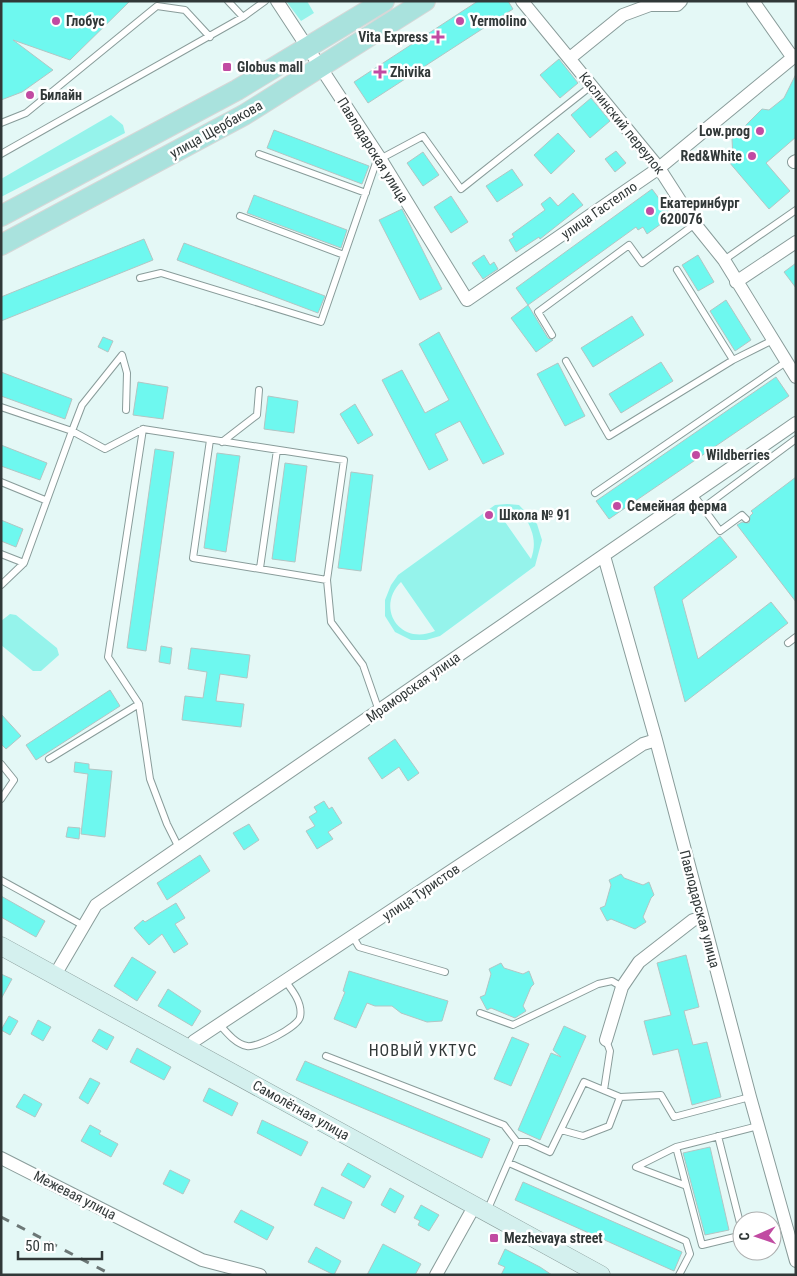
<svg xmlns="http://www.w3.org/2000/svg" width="797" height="1276" viewBox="0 0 797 1276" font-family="'Roboto Condensed',sans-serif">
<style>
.green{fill:#95f3eb;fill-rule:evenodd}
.building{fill:#6ef8ef;stroke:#b2c6c4}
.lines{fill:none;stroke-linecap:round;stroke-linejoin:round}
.lane-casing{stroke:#899c9a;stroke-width:8}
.street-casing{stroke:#899c9a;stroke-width:14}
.secondary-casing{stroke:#899c9a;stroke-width:19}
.primary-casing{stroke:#d6d7d7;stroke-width:22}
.lane{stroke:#fff;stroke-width:6}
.street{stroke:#fff;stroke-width:12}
.secondary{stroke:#d4f0ee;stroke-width:18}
.primary{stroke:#a9e2dd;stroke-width:20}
.rail{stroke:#6c7776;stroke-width:3;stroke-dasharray:9 9;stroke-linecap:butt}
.poi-dot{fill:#c14ba2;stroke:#fff;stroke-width:2}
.labels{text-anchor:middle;stroke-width:5;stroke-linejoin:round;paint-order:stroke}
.poi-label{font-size:14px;font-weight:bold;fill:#313838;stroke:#fff;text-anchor:start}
.street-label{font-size:14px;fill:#313838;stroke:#fff}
.quarter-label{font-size:16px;letter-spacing:1px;fill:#313838;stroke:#fff}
</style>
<rect width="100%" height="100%" fill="#e4f8f6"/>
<path class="green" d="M286,1H307L314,13L301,21Z
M111,115L123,125L125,133L1,197V179Z
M507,504L519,505L537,524L542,540L535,566L440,636L426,640H411L395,632L385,616V600L391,585L398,575L495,505ZM508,509L524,515C533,531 537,542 531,559L498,512ZM401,582L435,631C400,646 375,608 401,582Z
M10,614L16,615L57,648L59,655L41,671H33L1,645V621Z"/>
<path class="building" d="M1,1H130L70,60L13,40L53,70L22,92L1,100Z
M478,1H508L513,9L368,103L354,82Z
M559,59L578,83L560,98L540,75Z
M796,74V137L766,163L790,191L769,209L729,162L733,158L732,139L762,109L769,110L784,98Z
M591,98L610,121L590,138L571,115Z
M274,130L369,166L362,184L267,148Z
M558,133L575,151L551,174L534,155Z
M616,151L626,163L615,172L605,159Z
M423,152L439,175L423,186L407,163Z
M512,169L523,185L497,202L486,186Z
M652,189L672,216L647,234L643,227L638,230L636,227L528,305L516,288Z
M573,193L583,205L540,239L539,237L516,252L509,240L514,237L512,234L545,210L541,204L550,197L558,206Z
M254,195L347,230L341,248L247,213Z
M451,196L468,222L451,233L434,207Z
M402,209L442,289L420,300L379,220Z
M144,239L153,260L1,321V297Z
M184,243L325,296L318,313L177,260Z
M484,255L490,265L494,262L498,269L483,279L472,263Z
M698,255L714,282L698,291L682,265Z
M796,263V288L784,272Z
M726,300L751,340L735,351L710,311Z
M528,305L548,338L553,340L536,352L511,318Z
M632,316L644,335L593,367L581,348Z
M439,332L504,454L483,464L460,421L435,434L448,460L429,470L382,380L402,370L425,413L449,400L419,344Z
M103,337L113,341L108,352L98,347Z
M661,362L673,381L621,413L609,394Z
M558,363L585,416L565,426L537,374Z
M1,372L72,399L65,419L1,396Z
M776,377L789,396L609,519L596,501Z
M138,382L168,387L163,419L133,415Z
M268,396L298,401L294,433L264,429Z
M355,404L373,435L358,444L340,414Z
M1,445L47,463L40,480L1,466Z
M155,449L174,452L146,651L127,648Z
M217,453L240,456L226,552L204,548Z
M285,463L307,466L295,562L272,559Z
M351,472L373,475L361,571L338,568Z
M796,477V602L737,525L742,522L749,523L750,516L753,513L751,511Z
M1,520L23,529L16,547L1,541Z
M720,536L737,557L682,600L698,659L771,602L788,623L685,702L654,587Z
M161,646L172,648L170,664L159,662Z
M191,648L250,655L247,678L220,674L216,701L244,704L241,727L182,720L185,696L203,698L207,672L188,669Z
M110,690L120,706L36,760L26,745Z
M1,714L21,736L6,749L1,744Z
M395,739L419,773L408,781L399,767L382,779L368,758Z
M75,762L89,764V769L112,771L105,837L81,834L88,774L74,772Z
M324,801L329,809L332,807L342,823L328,832L333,839L317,849L306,831L315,826L309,817L317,812L314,807Z
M249,824L259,840L244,850L233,833Z
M68,827L80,828L79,839L66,837Z
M200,855L210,871L167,900L157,883Z
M621,874L624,878L643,885L649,882L654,895L651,898L643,917L646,922L635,929L611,919L607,921L600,908L605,906L611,885L609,880Z
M1,896L45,921L36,937L1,917Z
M176,903L185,918L175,924L188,944L174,953L162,934L149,945L134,928L143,920L145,922Z
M686,955L699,1007L684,1011L693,1045L707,1042L721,1097L692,1105L678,1049L653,1055L644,1021L671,1015L657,963Z
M132,957L156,972L137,1001L114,986Z
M501,963L504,968L523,974L529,971L534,984L531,987L523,1006L526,1011L515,1018L491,1008L487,1010L480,997L485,995L491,974L489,969Z
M349,971L448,1001L442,1021L427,1022L401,1013L392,1006H375L367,1003L356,1028L334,1019L345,992L343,991Z
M1,974L12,979L1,999Z
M168,989L201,1011L192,1026L158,1006Z
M9,1016L18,1021L10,1035L1,1030Z
M38,1020L51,1027L43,1041L31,1034Z
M564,1026L586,1036L540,1140L518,1130L551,1053L561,1057L553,1050Z
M99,1029L114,1037L107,1050L92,1041Z
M512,1037L529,1044L511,1086L494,1079Z
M137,1048L171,1067L164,1080L130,1062Z
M305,1061L490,1139L482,1158L296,1080Z
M90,1078L100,1083L88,1104L79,1098Z
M209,1088L238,1103L232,1116L203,1101Z
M24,1094L42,1104L35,1117L16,1107Z
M262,1120L308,1142L301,1156L257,1133Z
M90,1125L101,1131L99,1134L118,1144L111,1157L81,1141Z
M710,1147L729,1230L705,1235L683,1153Z
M348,1163L371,1176L364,1188L341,1175Z
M170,1170L190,1180L183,1194L163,1184Z
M523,1182L682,1252L674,1271L515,1200Z
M322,1187L352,1202L344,1219L314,1205Z
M390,1188L404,1196L395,1213L381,1205Z
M421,1205L439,1215L429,1231L418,1225L420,1221L414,1218Z
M241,1210L274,1227L267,1240L234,1222Z
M383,1244L421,1264L415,1275H367Z
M316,1247L341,1261L334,1275L308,1262Z
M505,1249L540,1267L552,1275H501L505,1267L498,1264Z"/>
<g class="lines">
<g class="lane-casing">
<path id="lane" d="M228,1L243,17
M1,123L26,113L157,6L185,10L210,37
M1,154L243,17L265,1
M259,154L366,193
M380,159L423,136L461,189L591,86
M240,216L344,255
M724,260L796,210
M677,270L733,360
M140,278L161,273L321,322L378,157
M552,335L538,312L629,245L642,263L695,224
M566,361L609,436L733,360L773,340
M1,407L72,431L82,405L122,355L127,373L126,410
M143,429L344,460L327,580
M210,440L193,558L327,580L331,622L363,665L379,711
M222,442L257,415L259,390
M1,482L45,500
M595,493L786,362
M693,494L720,531L742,515L746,519
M703,508L796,439
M1,554L24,563
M260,568L277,450
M1,585L24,563L72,431L105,449L143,429L108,657L139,704L150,779L167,824L179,848
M788,643L796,637
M49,759L139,704
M1,764L14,780L1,799
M1,880L84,926
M353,937L359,947L445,972
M480,1013L513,1025L598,984L612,981L622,987
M220,1025C227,1033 236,1044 247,1046C257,1048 298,1027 300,1017C303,1004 293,991 286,982
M326,1056L504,1125L517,1142L487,1211
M604,1090L610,1051L606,1040
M561,1130L583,1136L609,1126L620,1097
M517,1142H528L550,1152L584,1082L620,1097L661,1095L674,1117L750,1097
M676,1147L702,1245L739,1236L741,1227L718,1136
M509,1163L686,1241L690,1254L679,1275
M684,1185L636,1167L676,1147L758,1126"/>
</g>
<g class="street-casing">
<path id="street" d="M277,1L378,155L467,300L659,168L796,55
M522,1L659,168L695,224L724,260L796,377
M753,1L793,58
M570,58L623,15L650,5H677L681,1
M794,162L796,161
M736,282L796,242
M604,556L656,740L750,1097L796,1261
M55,975L96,905L796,423
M606,1040L622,987L639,962L693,920L702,918
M190,1049L194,1041L643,744L656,740
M1,1158L202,1260L260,1275
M436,1275L475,1205"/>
</g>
<g class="secondary-casing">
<path id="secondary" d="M1,946L601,1275"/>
</g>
<g class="primary-casing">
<path id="primary" d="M1,216L237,90L384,1
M1,245L244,115L425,1"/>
</g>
<use href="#lane" class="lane"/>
<use href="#street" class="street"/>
<use href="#secondary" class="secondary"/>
<use href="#primary" class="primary"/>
<path class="rail" d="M1,1217L112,1275"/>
</g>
<g class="poi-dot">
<circle cx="56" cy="21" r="5"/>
<circle cx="460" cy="21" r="5"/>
<path d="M435.5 29.5h5v5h5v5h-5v5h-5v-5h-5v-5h5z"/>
<rect x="222" y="62" width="10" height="10" rx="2.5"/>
<path d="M377.5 64.5h5v5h5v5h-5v5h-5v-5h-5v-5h5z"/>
<circle cx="30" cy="95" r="5"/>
<circle cx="760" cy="131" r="5"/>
<circle cx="752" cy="156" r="5"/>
<circle cx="650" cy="211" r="5"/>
<circle cx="696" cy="455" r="5"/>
<circle cx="617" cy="506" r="5"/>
<circle cx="489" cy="515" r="5"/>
<rect x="489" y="1233" width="10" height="10" rx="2.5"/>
</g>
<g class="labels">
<g class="poi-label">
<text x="66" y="26">Глобус</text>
<text x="470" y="26">Yermolino</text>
<text x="428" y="42" text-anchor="end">Vita Express</text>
<text x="237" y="72">Globus mall</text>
<text x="390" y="77">Zhivika</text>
<text x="40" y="100">Билайн</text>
<text x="750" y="136" text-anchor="end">Low.prog</text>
<text x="742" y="161" text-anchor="end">Red&amp;White</text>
<text x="660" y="208">Екатеринбург<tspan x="660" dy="16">620076</tspan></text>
<text x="706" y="460">Wildberries</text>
<text x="627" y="511">Семейная ферма</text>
<text x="499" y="520">Школа № 91</text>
<text x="504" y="1243">Mezhevaya street</text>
</g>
<g class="street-label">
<text transform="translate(622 123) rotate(51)" y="5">Каслинский переулок</text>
<text transform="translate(216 129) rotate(-29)" y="5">улица Щербакова</text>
<text transform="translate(373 150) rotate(58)" y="5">Павлодарская улица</text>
<text transform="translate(599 210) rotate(-35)" y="5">улица Гастелло</text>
<text transform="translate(413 687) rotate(-35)" y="5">Мраморская улица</text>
<text transform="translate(421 892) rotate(-34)" y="5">улица Туристов</text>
<text transform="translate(700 909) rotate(75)" y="5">Павлодарская улица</text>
<text transform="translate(301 1110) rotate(29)" y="5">Самолётная улица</text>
<text transform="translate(75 1195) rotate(27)" y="5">Межевая улица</text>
</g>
<g class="quarter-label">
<text x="423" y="1056">НОВЫЙ УКТУС</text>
</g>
</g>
<rect width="797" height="1276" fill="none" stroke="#313838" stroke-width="5"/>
<g transform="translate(757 1236) rotate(268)"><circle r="24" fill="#ffffff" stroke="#adafaf"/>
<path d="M0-4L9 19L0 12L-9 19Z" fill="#c14ba2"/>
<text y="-8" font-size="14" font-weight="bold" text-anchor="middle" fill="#313838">С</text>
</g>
<path d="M18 1251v8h84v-8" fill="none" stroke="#313838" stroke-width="2.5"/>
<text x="25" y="1251" font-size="15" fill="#313838" stroke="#ffffff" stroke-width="4" paint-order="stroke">50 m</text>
</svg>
